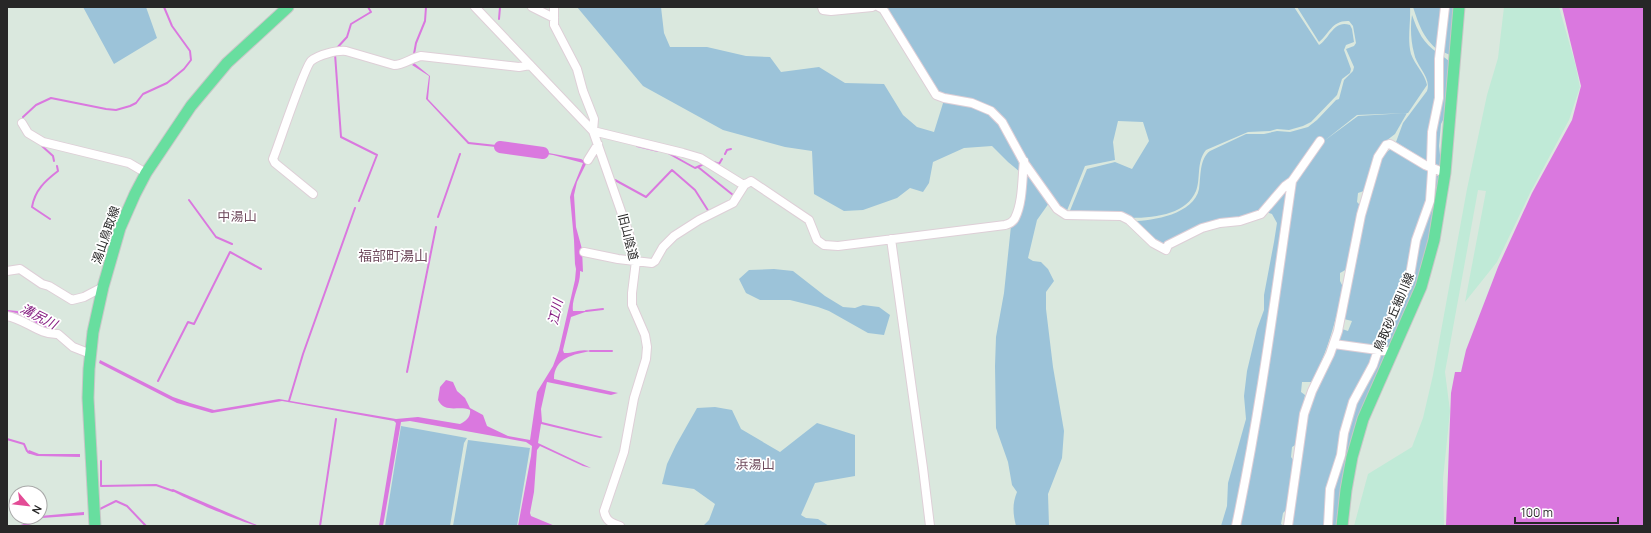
<svg xmlns="http://www.w3.org/2000/svg" width="1651" height="533" viewBox="0 0 1651 533" font-family="Manrope,'Noto Sans JP',sans-serif">
<style>
.green{fill:#9cc3d9}
.sand{fill:#c0ead7}
.water{fill:#da78df}
.lines{fill:none;stroke-linecap:round;stroke-linejoin:round}
.stream{stroke:#da78df;stroke-width:2}
.river{stroke:#da78df;stroke-width:12}
.minor-casing{stroke:#decfd7;stroke-width:10}
.major-casing{stroke:#c7c7c7;stroke-width:13}
.minor{stroke:#fff;stroke-width:8}
.major{stroke:#68de9f;stroke-width:11}
.labels{text-anchor:middle;stroke-width:3.5;stroke-linejoin:round;paint-order:stroke}
.street-label{font-size:12px;fill:#272727;stroke:#fff}
.neighbourhood-label{font-size:13px;fill:#714d5f;stroke:#fff}
.water-label{font-size:13px;font-style:italic;fill:#851c81;stroke:#fff}
.quarter-label{font-size:14px;fill:#714d5f;stroke:#fff}
</style>
<rect width="100%" height="100%" fill="#dae8de"/>
<path class="green" d="M83,7H146L157,38L114,64Z
M577,7H661L664,33L670,47H707L746,56L770,57L781,72L819,67L845,83L884,84L903,115L917,127L934,132L944,100L969,103L994,116L1017,151L1020,172L1008,162L992,146L964,148L933,162L929,183L923,192L910,188L897,198L863,210L844,211L814,194L812,151L785,147L723,130L643,86Z
M884,7H1294L1319,45C1329,39 1334,19 1350,25L1352,29L1354,42L1346,45L1344,50L1351,69L1350,73L1342,79L1337,95L1311,122L1303,126L1289,130L1277,129L1270,131L1248,132L1206,150C1196,162 1201,179 1196,191C1180,230 1101,216 1069,213L1087,169L1115,162L1132,169L1149,141L1143,122L1118,121L1113,142L1115,160L1085,166L1066,213L1062,211L1036,174L999,115L940,95Z
M1297,7H1410C1411,22 1407,39 1411,54C1415,65 1425,74 1427,85L1408,113L1357,115L1324,141L1358,116L1407,113L1395,134L1382,144L1377,153L1372,163L1364,191L1358,193L1357,202L1360,205L1347,269L1340,273V281L1343,287C1336,320 1328,351 1312,382H1302L1301,392L1305,395L1297,444L1292,447L1291,457L1294,461L1287,509L1283,513L1281,524L1284,526H1238L1294,185L1322,142V138L1296,171L1257,213L1162,244H1157L1133,221C1153,221 1194,214 1199,189C1201,177 1199,159 1210,151L1246,134H1264L1277,131L1290,132L1308,127L1317,120L1336,100L1339,99L1344,80L1353,71L1354,67L1346,49L1354,46L1356,43L1353,26L1349,21C1332,20 1329,34 1319,42Z
M1413,7H1444L1438,50C1423,38 1419,25 1413,7Z
M1446,7H1454L1450,55L1441,51Z
M1412,15C1418,32 1423,43 1438,53L1439,87L1430,163L1396,142L1403,123L1427,91C1432,78 1416,66 1414,53C1411,42 1410,27 1412,15Z
M1440,54L1449,61L1446,114L1441,124L1439,146L1441,164L1439,167H1435L1432,144Z
M1391,149H1393L1431,170L1430,193L1408,280L1377,347L1338,341L1342,329L1348,331L1352,321L1344,319L1363,223L1381,159L1385,153Z
M1025,166L1049,203L1037,220L1028,258L1033,261L1041,262L1048,269L1054,281L1046,292V309L1053,367L1064,431L1062,458L1048,494L1049,526H1016C1013,514 1012,504 1017,492L1012,485L1008,462L996,428L995,366L996,337L1004,293L1011,226Z
M1434,171L1439,175L1437,201L1420,276L1390,347H1380L1406,290Z
M1288,185L1265,358L1234,526H1221L1227,506L1228,483L1246,419L1244,396L1247,371L1257,329L1264,310V295L1274,242L1277,223L1272,214L1266,212Z
M774,269L793,271L825,296L843,307L855,308L863,305L879,307L890,315L884,335L868,333L829,311L818,307L790,300H760L746,293L739,279L749,270Z
M1337,347L1376,352L1343,434L1326,526H1292L1306,422L1313,396Z
M1385,353L1386,356L1341,492L1336,526H1329L1330,498L1354,404L1377,355Z
M715,407L732,410L741,429L780,452L817,423L855,435V476L815,483L801,515L806,518L818,519L829,526H703L709,520L715,504L694,489L662,484L667,464L676,445L697,408Z
M401,426L467,438L464,443L450,526H385Z
M468,440L530,448L517,526H453Z"/>
<path class="sand" d="M1504,7H1559L1575,63L1580,87L1569,120L1531,191L1497,262L1465,302L1486,191L1478,190L1445,372L1450,411L1443,479L1444,526H1354L1368,474L1412,447L1423,418L1433,375L1467,189L1487,95L1498,58Z"/>
<path class="water" d="M1562,7H1644V526H1446L1451,393L1455,372H1461L1466,350L1498,267L1532,193L1572,120L1581,86Z
M414,63L430,76L428,99L469,142L515,147V149L468,144L426,99L429,76L412,65Z
M527,149L581,159L587,162L577,182L574,195L576,227L582,249L583,272L580,271C581,284 571,299 573,311H588L571,317L563,350L564,353C572,354 579,348 591,351C574,354 554,358 554,379L618,393L611,395L547,382L541,409L542,422L603,437L600,438L541,424L538,443L591,468L583,466L540,446L537,450L534,492L530,513L531,516L555,526L531,525L530,526H518L531,456L532,446L526,442L410,421L401,422L383,526H379L396,423L394,421L282,401L212,413L177,403L99,363L100,360L173,397L190,403L214,410L279,399L396,419L418,417L460,424C466,421 471,417 470,410C459,405 445,414 438,400L440,387L446,380L453,382L457,391L465,398L470,408L483,415L487,426L508,436L530,440L537,392L553,366L559,350L575,280L576,269L575,264L574,240L570,197L572,190L583,163L553,155L526,151Z
M29,450L39,454H80V457L37,456L27,453Z
M173,489L259,526C250,526 179,496 171,490Z
M84,512V515L42,518L27,526H17L24,524L40,516Z"/>
<g class="lines">
<path class="stream" d="M499,19L500,7
M336,49L347,37L351,24L371,12L368,7
M335,54L341,137L377,155L359,201
M414,54L416,43L425,21L426,7
M23,117L36,105L51,98L106,109L116,110L130,106L136,103L143,94L167,83L184,69L191,60L190,51L172,26L164,7
M42,146L53,156L54,161
M637,146L658,151
M668,153L695,168L704,164
M725,154L727,150L731,149
M714,162L719,164L722,159
M698,167L733,195
M615,180L646,197L672,170L695,190L709,212
M189,200L216,237L232,244
M438,217L460,154
M50,219L32,207C35,190 45,181 58,171L57,166
M7,311L17,312L50,329
M586,311L603,309
M590,351H612
M407,372L436,227
M158,381L188,322L194,324L230,252L261,269
M289,401L303,354L355,208
M7,439L24,444L27,451L30,453
M101,461V486L156,485L173,491
M98,510L116,501L127,506L146,526
M320,526L336,419"/>
<path class="river" d="M500,147L543,153"/>
<g class="minor-casing">
<path id="minor" d="M475,7L593,131L630,237L636,261L632,293V305L645,335L647,347L646,359L634,398L624,452L604,511C606,521 611,523 620,526
M532,7L554,18
M554,7V25L577,69L583,91L594,119L593,131L683,153L700,158L742,184H746L751,181L809,220L817,240L824,245L838,246L1005,225C1009,224 1013,222 1015,218C1023,202 1022,178 1024,161
M822,7L823,10L831,11L872,7
M879,7L883,9L936,95L944,98L972,103L991,111L1002,122L1025,164L1057,209L1066,215L1121,216L1129,220L1153,243L1166,250L1168,245L1202,228L1220,223L1240,221L1261,214L1285,186L1292,181L1320,141
M22,123L28,133L43,142L129,163L146,173
M588,160L598,144
M313,194L275,163L273,159C279,144 304,68 311,61C318,55 337,50 346,51L394,65C404,65 411,58 421,56L519,67L530,65
M891,239L923,468L930,526
M584,252L618,259L652,263L655,261L663,247L674,236L699,220L733,203L745,184
M7,271L20,269L42,284L49,286L72,300L84,297L103,287
M7,316C25,319 39,335 58,334L73,347L91,354
M1334,344L1392,352
M1236,526C1260,412 1275,297 1292,181
M1288,526L1304,414L1312,391L1330,354L1338,331L1361,215L1378,157L1386,145L1390,144L1425,165L1445,173
M1328,526L1330,489L1341,455L1344,433L1353,402L1373,365L1383,335L1409,281L1416,240L1430,201L1432,172L1431,163L1432,132L1439,98V59L1445,7"/>
</g>
<g class="major-casing">
<path id="major" d="M95,526L88,398L89,369L93,332L103,287L120,228L135,194L146,173L191,106L227,63L288,7
M1342,526L1346,490L1352,457L1363,419L1421,287L1434,240L1445,173L1459,7"/>
</g>
<use href="#minor" class="minor"/>
<use href="#major" class="major"/>
</g>
<g class="labels">
<g class="street-label">
<text transform="translate(106 235) rotate(-71)" y="4">湯山鳥取線</text>
<text transform="translate(628 237) rotate(76)" y="4">旧山陰道</text>
<text transform="translate(1394 312) rotate(-67)" y="4">鳥取砂丘細川線</text>
</g>
<g class="neighbourhood-label">
<text x="237" y="221">中湯山</text>
<text x="755" y="469">浜湯山</text>
</g>
<g class="water-label">
<text transform="translate(555 312) rotate(-77)" y="5">江川</text>
<text transform="translate(39 316) rotate(27)" y="5">溝尻川</text>
</g>
<g class="quarter-label">
<text x="393" y="261">福部町湯山</text>
</g>
</g>
<rect width="1651" height="533" fill="none" stroke="#272727" stroke-width="16"/>
<g transform="translate(28 505) rotate(118)"><circle r="19" fill="#ffffff" stroke="#a9a9a9"/>
<path d="M0-3L7 15L0 10L-7 15Z" fill="#e34c96"/>
<text y="-6" font-size="11" font-weight="bold" text-anchor="middle" fill="#272727">N</text>
</g>
<path d="M1515 517v6h103v-6" fill="none" stroke="#272727" stroke-width="2"/>
<text x="1521" y="517" font-size="12" fill="#272727" stroke="#ffffff" stroke-width="3" paint-order="stroke">100 m</text>
</svg>
